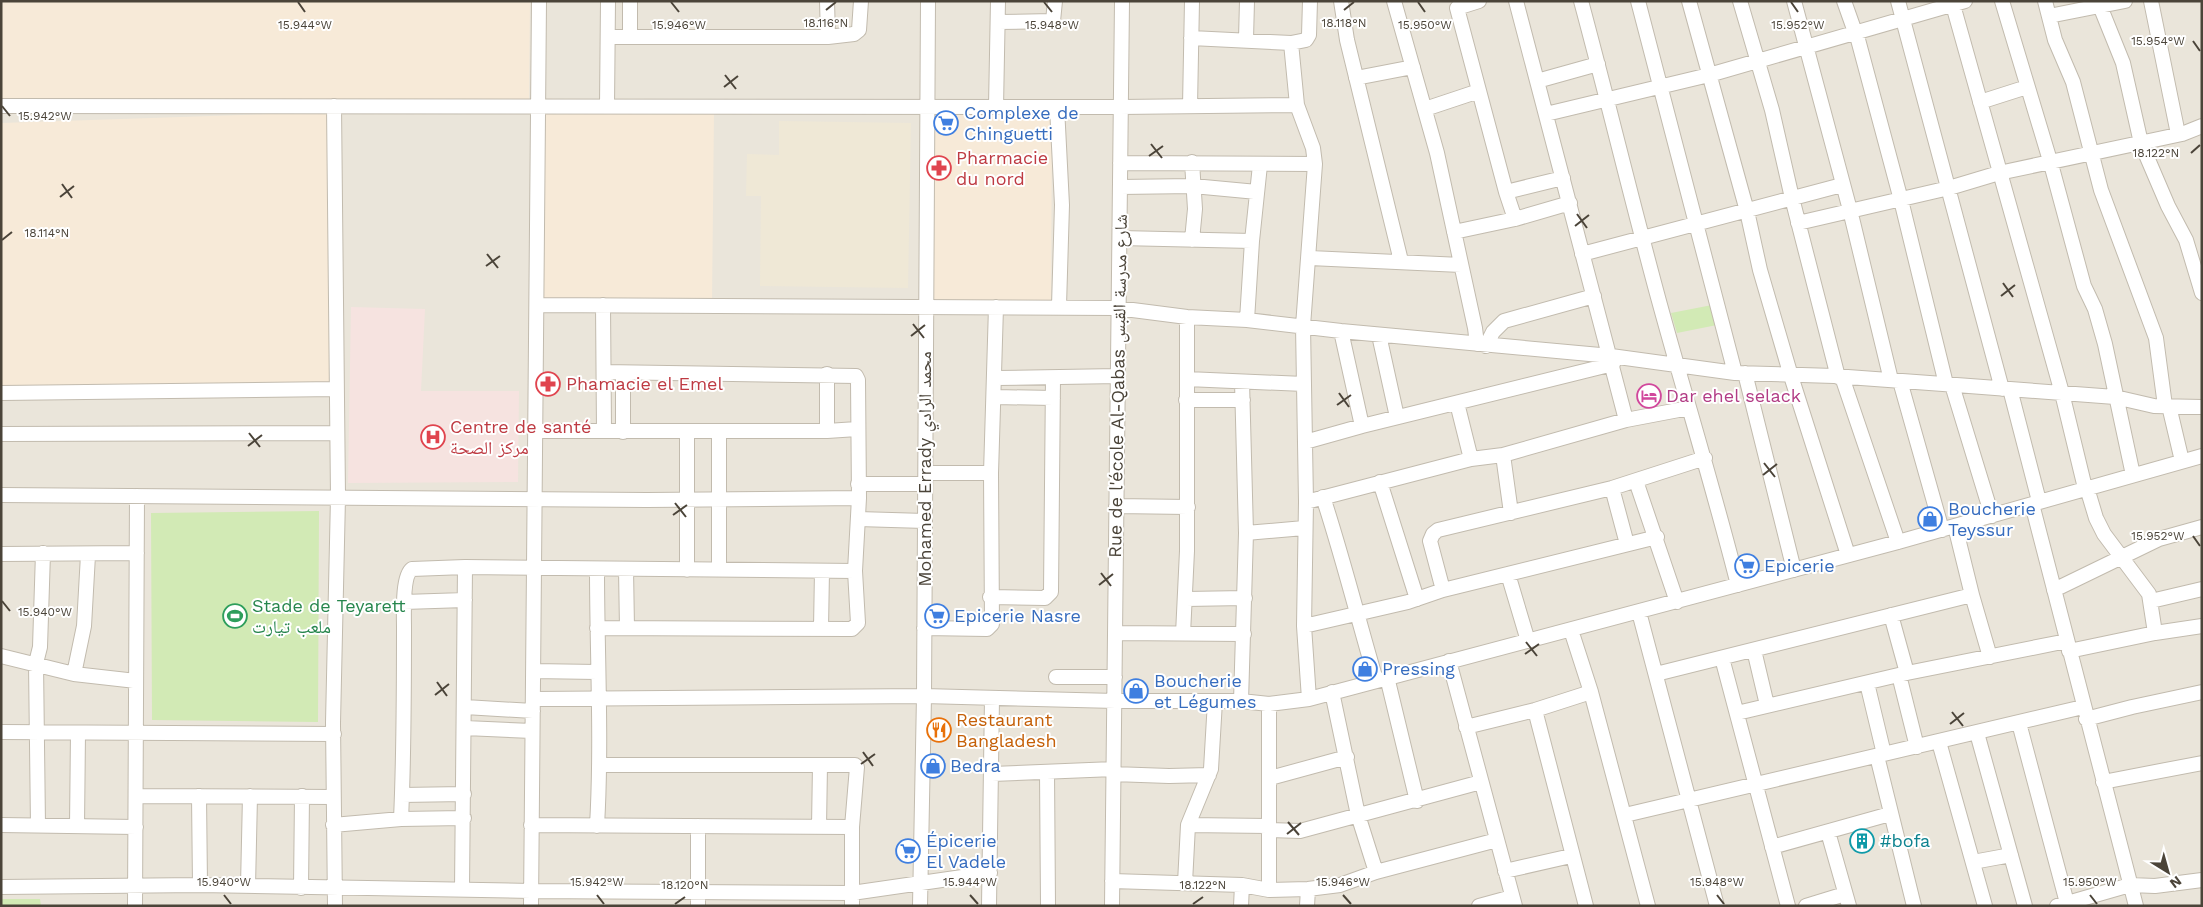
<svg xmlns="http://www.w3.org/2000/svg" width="2203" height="907" viewBox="0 0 2203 907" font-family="'Work Sans','Noto Naskh Arabic',sans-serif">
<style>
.residential{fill:#eae5da}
.commercial{fill:#f7ead8}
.education{fill:#efe8d6}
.medical{fill:#f6e3e0}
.green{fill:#d2eab5}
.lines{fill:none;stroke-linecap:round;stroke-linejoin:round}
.minor-casing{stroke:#c2bbae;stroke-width:16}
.minor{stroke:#fff;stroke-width:14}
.ticks{fill:none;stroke:#4b4439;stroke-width:2}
.labels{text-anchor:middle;stroke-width:4;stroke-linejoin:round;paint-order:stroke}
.shop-label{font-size:18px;fill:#366cbe;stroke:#fff;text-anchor:start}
.health-label{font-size:18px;fill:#be3a42;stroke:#fff;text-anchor:start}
.street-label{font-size:18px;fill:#4b4439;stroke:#fff}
.hotel-label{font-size:18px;fill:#b23c85;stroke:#fff;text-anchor:start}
.leisure-label{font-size:18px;fill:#27864d;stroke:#fff;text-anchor:start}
.food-label{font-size:18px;fill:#c56008;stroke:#fff;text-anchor:start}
.culture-label{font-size:18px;fill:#0d838f;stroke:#fff;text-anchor:start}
.ticks-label{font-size:12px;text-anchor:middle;fill:#4b4439;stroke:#fff;stroke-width:4;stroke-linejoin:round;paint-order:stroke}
</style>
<rect width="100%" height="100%" fill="#f6f3ec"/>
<path class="residential" d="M1,1H2202V906H1Z"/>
<path class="commercial" d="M1,1H530L529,100L1,98Z
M542,111H714L712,303H540Z
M330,112L333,385L1,390V123Z
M930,112H1052L1051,301H930Z"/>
<path class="education" d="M779,121L911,123L908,288L760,286L761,196H746L747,154L779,155Z"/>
<path class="medical" d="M351,307L425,309L421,391H519L518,482L348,483Z"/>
<path class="green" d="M1712,305L1717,325L1677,333L1671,313Z
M319,511L318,722L152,720L151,513Z
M1,899H40L41,906H1Z"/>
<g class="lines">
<g class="minor-casing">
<path id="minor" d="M827,1L828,37
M1341,1L1347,40L1401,261
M1394,1L1437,153L1475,328L1477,344
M1479,1L1457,8L1506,192L1563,178
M1516,1L1626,420
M1581,1C1608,101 1632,202 1659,301C1685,396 1714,490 1738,585
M1638,1L1735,373
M1689,1L1747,211L1760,270L1791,376L1848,555
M1740,1L1772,110L1792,198L1838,377
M1794,1L1850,210L1891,380
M1844,1L1855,32
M1898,1L2002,389
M2002,1L2051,164L2084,286L2095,309L2105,344L2133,475
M2045,1L2055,40L2073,82L2101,190L2156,338L2165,406
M2098,1L2123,63L2141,143L2168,206L2186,240L2202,293
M2151,1L2178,134
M1953,5L2062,393L2085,488
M2049,16L2125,1
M998,22L1053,21L1055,1
M1856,32L1901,200L1946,384
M630,36V1
M609,37H828L854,34L859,30L861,1
M1191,38L1291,43L1306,40L1309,35L1310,1
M1246,39L1247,1
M1291,43L1297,105L1313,148L1315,164L1303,326L1306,502L1304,626L1309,699
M1356,78L1413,67
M1537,81L1598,64
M1980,102L2027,87
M1,106L1121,107L1297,105
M334,106L338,497L333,723L335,906
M607,106L608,1
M1190,106L1192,1
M996,107L998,1
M1057,107L1062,205L1059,306
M1425,109L1479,91
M1546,114L1709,75L1965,1
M1120,163L1315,164
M1120,187L1193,186L1257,192
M1506,192L1515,219
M1798,223L1949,188L1999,173L2182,134L2202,126
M1454,232L1515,219L1570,203
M1120,238L1252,241
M1192,240L1195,209L1192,162
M1582,254L1842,185
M1310,258L1461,265
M537,305L1117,308L1187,317L1247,320L1341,331L1611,356L1735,373L1834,376L1943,384L2115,397L2154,406L2202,407
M603,305L604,431
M1247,320L1252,241L1260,165
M1341,331L1362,426
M1379,335L1397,417
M1486,346L1493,332L1504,321L1594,296
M623,373V432
M1745,373L1794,570
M1842,377L1898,542
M996,378L1118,376
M1187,379L1304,384
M1900,381L1942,530
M1952,385L1992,516
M2010,389L2039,501
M1,393L337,389
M995,397L1053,398
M1186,400H1243
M1457,403L1471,459
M2169,406L2182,461
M536,431H827L857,429
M827,431V374
M687,432V570
M1,434L337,433
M1305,442L1362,426L1613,364
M1503,455L1511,513
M926,473H991
M1636,481L1677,602
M1380,482L1417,599
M858,484H925
M1612,488L1627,544
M1,495L647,500L859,498
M1323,497C1343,558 1358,619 1376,680
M1306,502L1471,459L1503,455L1626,420L1689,408
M2032,504L2136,906
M1116,506L1188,507
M858,519L925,521
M1246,533L1304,528
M1,554L137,553
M626,569L627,628
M719,570V432
M1508,574L1528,641
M1443,590L1430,541L1433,534L1438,530L1612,488L1705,458
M2054,590L2159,539L2202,527
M1972,595L1990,657
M990,597L1045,598L1051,592L1053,378
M1186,599L1245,598
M2151,601L2202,589
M404,602L465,600
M1639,612L1717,906
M1891,615L1907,673
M1304,626L1408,602L1443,590L1657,537
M597,628L852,629L858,623L855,571L859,498L858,380L856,376L604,372
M821,628L822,571
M924,628L987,629L992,624L991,473L996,307
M1571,630L1591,692L1648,906
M1115,633L1244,634
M2155,633L2202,626
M1183,634L1187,551V317
M1754,650L1767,705
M2069,651L2155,633L2149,594L2104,534L2096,518L2087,488
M1,656L74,674L136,681
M1722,658L1788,906
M1449,661L1515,906
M533,671L597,672
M74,674L84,626L88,555
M1656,674L1972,595L1955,526
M1899,675L1917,747
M1056,677H1115
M1387,677L1417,801
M1867,683L1884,754
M1332,692L1358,815L1376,872
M533,699L924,696L1116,701H1241L1269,704L1309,699L1898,542L2202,456
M1241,701L1246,533L1242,382
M465,707L533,711
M1535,710L1586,906
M1737,713L1907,673L2067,641
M2086,719L2132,707L2202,692
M2019,723L2067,903
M1466,727L1535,710L1591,692
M465,728L532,731
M1,732L334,734
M1977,733L2025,906
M1939,742L1985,906
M1877,756L1914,906
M600,765H855L857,767L852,827V906
M1047,772L1048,906
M992,774L1114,769
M1113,774L1169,776L1209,775
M1270,778L1347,757
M2103,782L2202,763
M402,795L464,794
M136,796L333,797
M199,796L200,885
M1625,815L2083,707
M401,819C404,755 404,692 404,628C404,615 402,576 412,569L465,567L855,571
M1,825L136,827
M333,825L401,819L464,818
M531,825L852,827
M1188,825L1268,826
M38,826L36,663L40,647L43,553
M77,826L78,733
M597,826C602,740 597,655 597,569
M698,826V906
M819,827L820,765
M1268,830L1300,831L1481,782
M1828,832L1849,906
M1772,847L1890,814
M1973,862L2011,855
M1505,871L1571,856
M1112,881L1242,885L1269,890L1308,889L1340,885L1376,872L1497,840
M1185,883L1188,825L1211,769L1215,701
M248,886L250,796
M1,887L200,885L531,891L852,893L990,873
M301,888L302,796
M462,890L465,567
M1269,890V704
M135,906L137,496
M531,906L539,1
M920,906L924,696L928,1
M989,906L992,698
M1112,906L1122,1
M1241,906L1242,885
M1307,906L1308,889
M1479,906L1512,897
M1806,906L1845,894
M2057,906L2130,885L2155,886L2202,880"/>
</g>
<use href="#minor" class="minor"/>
</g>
<path class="ticks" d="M298,2L305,12M671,2L679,12M1044,2L1052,12M1418,2L1425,12M1791,2L1798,12M826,10L836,2M1344,10L1354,2M2193,41L2200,51M725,75L736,89M724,87L738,76M2,106L10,116M1151,144L1162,158M2191,153L2200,145M1149,156L1163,146M62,184L72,198M60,197L74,186M1577,214L1587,228M1575,226L1589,215M2,240L12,232M487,254L498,268M486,266L500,256M2003,283L2013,297M2001,296L2015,285M913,324L924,338M911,336L925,325M1339,393L1349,407M1337,405L1351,395M249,433L260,447M248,446L262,435M1764,463L1775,477M1763,475L1777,464M675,503L686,517M673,515L687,505M2193,536L2200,546M1101,573L1111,586M1099,585L1113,574M2,601L10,611M1526,642L1537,656M1525,654L1539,644M437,682L447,696M435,695L449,684M1952,712L1963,726M1950,724L1964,713M863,752L873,766M861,764L875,754M1288,822L1299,835M1287,834L1301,823M224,895L231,904M597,895L604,904M970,895L978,904M1343,895L1351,904M1717,895L1724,904M2090,895L2097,904M675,904L685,897M1193,904L1203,897"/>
<defs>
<g id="supermarket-ring" transform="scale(1.25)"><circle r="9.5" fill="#fff" stroke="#3f7fe0" stroke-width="1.5"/><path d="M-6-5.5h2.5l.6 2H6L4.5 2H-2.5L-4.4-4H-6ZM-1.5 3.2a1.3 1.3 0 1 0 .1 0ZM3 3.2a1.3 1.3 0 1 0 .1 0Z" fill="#3f7fe0"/></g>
<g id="pharmacy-ring" transform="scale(1.25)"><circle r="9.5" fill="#fff" stroke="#e0444e" stroke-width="1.5"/><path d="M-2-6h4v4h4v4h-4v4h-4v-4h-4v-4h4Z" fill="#e0444e"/></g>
<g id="hotel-ring" transform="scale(1.25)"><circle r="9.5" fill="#fff" stroke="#d1479c" stroke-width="1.5"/><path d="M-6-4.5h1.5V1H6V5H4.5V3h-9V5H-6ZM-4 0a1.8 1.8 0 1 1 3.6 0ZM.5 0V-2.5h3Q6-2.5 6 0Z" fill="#d1479c"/></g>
<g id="hospital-ring" transform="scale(1.25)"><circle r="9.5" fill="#fff" stroke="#e0444e" stroke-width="1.5"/><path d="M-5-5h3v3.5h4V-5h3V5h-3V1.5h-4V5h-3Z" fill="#e0444e"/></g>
<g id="shop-ring" transform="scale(1.25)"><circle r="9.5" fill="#fff" stroke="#3f7fe0" stroke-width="1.5"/><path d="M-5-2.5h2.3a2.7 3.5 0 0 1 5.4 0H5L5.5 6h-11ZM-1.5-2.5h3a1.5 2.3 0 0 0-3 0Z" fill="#3f7fe0"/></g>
<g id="stadium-ring" transform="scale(1.25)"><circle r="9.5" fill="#fff" stroke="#2e9e5b" stroke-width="1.5"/><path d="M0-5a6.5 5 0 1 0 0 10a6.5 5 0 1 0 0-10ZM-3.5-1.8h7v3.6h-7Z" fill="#2e9e5b"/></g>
<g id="restaurant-ring" transform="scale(1.25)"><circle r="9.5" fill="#fff" stroke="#e8710a" stroke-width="1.5"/><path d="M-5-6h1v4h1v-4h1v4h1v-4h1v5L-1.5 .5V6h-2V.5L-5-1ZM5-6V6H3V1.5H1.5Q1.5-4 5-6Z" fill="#e8710a"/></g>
<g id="building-ring" transform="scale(1.25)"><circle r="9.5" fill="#fff" stroke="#0f9aa8" stroke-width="1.5"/><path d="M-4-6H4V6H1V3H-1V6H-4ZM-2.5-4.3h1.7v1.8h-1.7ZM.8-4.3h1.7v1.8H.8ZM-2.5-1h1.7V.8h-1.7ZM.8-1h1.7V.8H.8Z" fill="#0f9aa8"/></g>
</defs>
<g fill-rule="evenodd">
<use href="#supermarket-ring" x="946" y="123"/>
<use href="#pharmacy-ring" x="939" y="168"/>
<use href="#pharmacy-ring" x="548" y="384"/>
<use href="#hotel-ring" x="1649" y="396"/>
<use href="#hospital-ring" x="433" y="437"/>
<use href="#shop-ring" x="1930" y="519"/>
<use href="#supermarket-ring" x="1747" y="566"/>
<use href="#stadium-ring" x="235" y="616"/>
<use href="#supermarket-ring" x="937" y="616"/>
<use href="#shop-ring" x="1365" y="669"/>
<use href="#shop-ring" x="1136" y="691"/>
<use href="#restaurant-ring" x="939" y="730"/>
<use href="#shop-ring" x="933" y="766"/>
<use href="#building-ring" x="1862" y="841"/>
<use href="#supermarket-ring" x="908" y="851"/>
</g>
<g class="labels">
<g class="shop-label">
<text x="964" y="119">Complexe de<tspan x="964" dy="21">Chinguetti</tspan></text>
<text x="1948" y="515">Boucherie<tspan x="1948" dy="21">Teyssur</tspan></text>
<text x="1764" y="572">Epicerie</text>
<text x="954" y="622">Epicerie Nasre</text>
<text x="1382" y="675">Pressing</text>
<text x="1154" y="687">Boucherie<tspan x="1154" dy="21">et Légumes</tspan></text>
<text x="950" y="772">Bedra</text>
<text x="926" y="847">Épicerie<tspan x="926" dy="21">El Vadele</tspan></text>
</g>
<g class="health-label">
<text x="956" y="164">Pharmacie<tspan x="956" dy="21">du nord</tspan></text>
<text x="566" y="390">Phamacie el Emel</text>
<text x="450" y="433">Centre de santé<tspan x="450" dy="21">مركز الصحة</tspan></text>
</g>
<g class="street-label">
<text transform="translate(1118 386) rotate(-89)" y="6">Rue de l'école Al-Qabas شارع مدرسة القبس</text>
<text transform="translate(925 469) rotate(-90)" y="6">Mohamed Errady محمد الرادي</text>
</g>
<g class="hotel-label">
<text x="1666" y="402">Dar ehel selack</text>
</g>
<g class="leisure-label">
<text x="252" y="612">Stade de Teyarett<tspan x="252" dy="21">ملعب تيارت</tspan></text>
</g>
<g class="food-label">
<text x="956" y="726">Restaurant<tspan x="956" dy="21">Bangladesh</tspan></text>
</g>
<g class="culture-label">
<text x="1880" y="847">#bofa</text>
</g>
</g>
<g class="ticks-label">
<text x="826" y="27">18.116°N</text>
<text x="1344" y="27">18.118°N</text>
<text x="305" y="29">15.944°W</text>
<text x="679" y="29">15.946°W</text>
<text x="1052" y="29">15.948°W</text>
<text x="1425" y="29">15.950°W</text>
<text x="1798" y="29">15.952°W</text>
<text x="2158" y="45">15.954°W</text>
<text x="45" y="120">15.942°W</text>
<text x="2156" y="157">18.122°N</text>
<text x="47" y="237">18.114°N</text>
<text x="2158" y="540">15.952°W</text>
<text x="45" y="616">15.940°W</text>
<text x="224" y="886">15.940°W</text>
<text x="597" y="886">15.942°W</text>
<text x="970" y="886">15.944°W</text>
<text x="1343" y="886">15.946°W</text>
<text x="1717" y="886">15.948°W</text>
<text x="2090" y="886">15.950°W</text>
<text x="685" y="889">18.120°N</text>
<text x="1203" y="889">18.122°N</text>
</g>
<rect width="2203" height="907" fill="none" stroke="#4b4439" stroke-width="5"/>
<g transform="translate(2168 872) rotate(143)" stroke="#ffffff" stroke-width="4" paint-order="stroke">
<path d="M0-4L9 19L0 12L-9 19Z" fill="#4b4439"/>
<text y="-8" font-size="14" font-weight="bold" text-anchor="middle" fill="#4b4439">N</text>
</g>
</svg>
